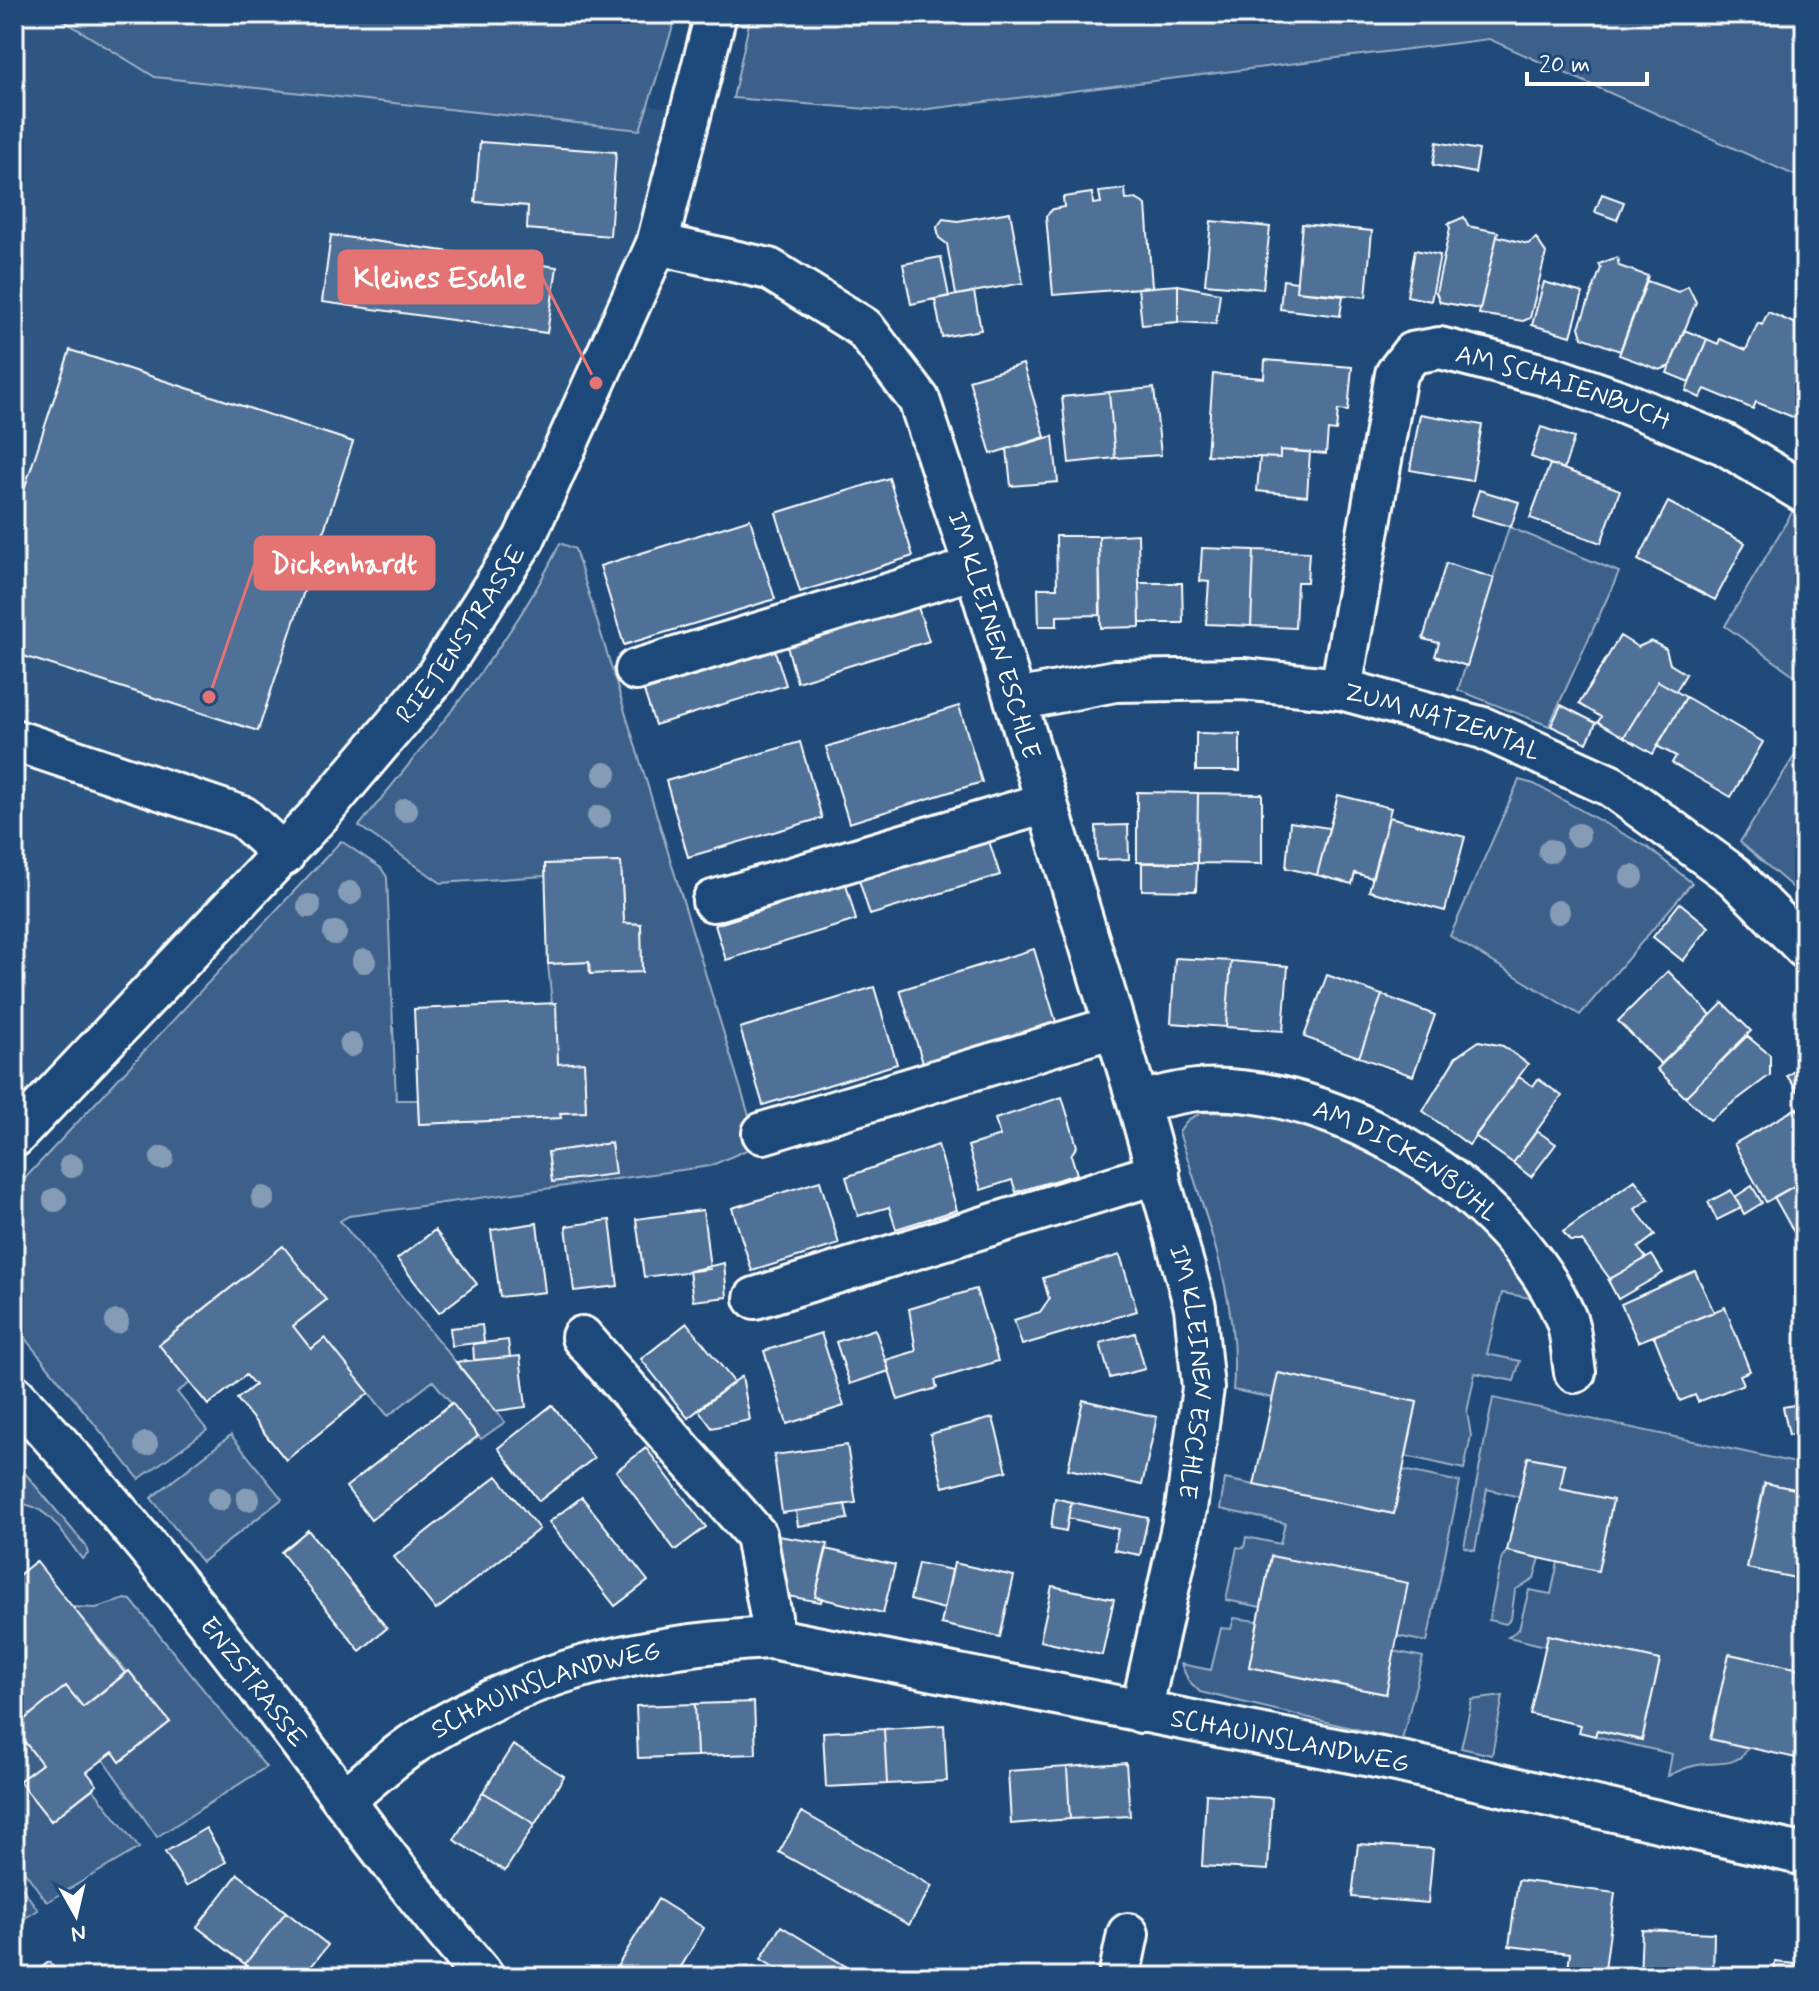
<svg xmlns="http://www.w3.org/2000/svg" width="1819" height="1991" viewBox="0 0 1819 1991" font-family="Mynerve,sans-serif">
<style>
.built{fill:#2e5683}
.green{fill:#3c618b;stroke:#9eb0c5;stroke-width:2;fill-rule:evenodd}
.building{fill:#507197;stroke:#fff;stroke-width:2}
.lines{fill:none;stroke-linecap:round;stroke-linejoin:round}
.minor-casing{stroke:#fff;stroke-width:46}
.minor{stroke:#1f4a7a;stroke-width:40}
.tree{fill:#859cb6}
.labels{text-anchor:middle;stroke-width:6;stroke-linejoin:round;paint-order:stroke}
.street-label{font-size:26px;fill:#fff;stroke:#1f4a7a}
.leader{fill:none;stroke:#e47373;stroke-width:3}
.callout-dot{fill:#e47373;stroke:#1f4a7a;stroke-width:3}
.callout{fill:#e47373;stroke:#e47373;stroke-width:3}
.callout-label{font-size:28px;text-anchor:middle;font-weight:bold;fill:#fff}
</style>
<rect width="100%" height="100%" fill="#1f4a7a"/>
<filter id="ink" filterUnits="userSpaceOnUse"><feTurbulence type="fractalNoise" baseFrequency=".0125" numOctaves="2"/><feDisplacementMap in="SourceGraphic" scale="16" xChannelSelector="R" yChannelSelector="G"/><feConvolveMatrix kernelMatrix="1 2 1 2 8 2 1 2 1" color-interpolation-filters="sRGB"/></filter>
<g filter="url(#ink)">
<path class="built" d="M14,14L97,16L692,112L524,539L284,855L14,1137Z"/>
<path class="green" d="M53,14H677L640,130L155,77Z
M751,14H1805V180L1489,39L904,112L733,98Z
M1794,509L1805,515V683L1725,626Z
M1509,527L1619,572L1549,726L1458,690Z
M560,543L575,549L758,1145L710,1166L349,1216L340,1221L505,1422L481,1439L433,1381L388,1416L325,1339L311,1349L293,1326L326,1300L283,1247L159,1344L190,1383L177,1392L207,1430L139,1479L14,1325V1190L341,841L381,868L387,877L396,1100H418L419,1124L560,1118V1113L586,1112L584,1063L558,1064L548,964L589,962L642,972L641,924L624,923L621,862L545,864V876L441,883L359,826C427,741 515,641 560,543ZM611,1143L614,1174L553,1182L548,1152Z
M1805,739V898L1740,842Z
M1519,780L1534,784L1647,847L1692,883L1580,1015L1450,936Z
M1203,1112C1236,1113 1269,1113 1301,1121C1361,1134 1438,1182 1481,1225C1502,1245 1519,1275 1536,1299L1502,1293L1487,1354L1520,1361L1514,1381L1475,1373L1467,1412L1471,1436L1464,1469L1406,1456L1417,1402L1279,1373L1273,1398L1233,1390C1241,1302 1205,1215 1179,1132L1189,1119Z
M1493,1398L1805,1465V1491L1764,1483L1747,1568L1805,1580V1670L1729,1654L1711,1739L1748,1748C1737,1769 1713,1761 1693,1766C1685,1768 1676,1772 1668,1776L1672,1754L1595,1736L1597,1730L1642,1740L1660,1660L1548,1635L1545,1646L1508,1637L1519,1629L1529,1590L1551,1594L1558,1562L1598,1570L1613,1500L1560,1489L1564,1464L1528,1457L1519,1497L1487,1489L1475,1550L1464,1547Z
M231,1435L282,1499L202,1562L151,1498Z
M14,1460L86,1546L88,1554L82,1559C64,1536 47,1501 14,1504Z
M1403,1470L1460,1482L1427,1642L1397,1636L1271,1557L1261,1607L1226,1600L1237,1547L1244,1548L1246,1537L1280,1544L1285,1523L1220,1509L1225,1479L1394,1514Z
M1507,1551L1540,1558L1534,1578L1515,1590L1511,1619L1506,1624L1489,1620L1502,1557Z
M125,1599L131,1600L266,1767L157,1837L103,1759L113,1752L121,1761L170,1722L72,1607L96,1608Z
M1234,1618L1258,1621L1249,1667L1385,1694L1394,1651L1423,1657L1402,1740L1200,1692L1188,1680L1181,1664L1211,1670L1221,1628L1231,1629Z
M1503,1696L1492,1755L1461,1748L1472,1700Z
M14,1729L42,1764L20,1781L51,1821L93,1789L139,1848L47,1902L14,1857Z
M14,1877L38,1910L14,1925Z"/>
<path class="building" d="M480,142L616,152L610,236L527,229L528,206L475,202Z
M1437,142L1479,150L1475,173L1433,165Z
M1125,189L1126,200L1136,199L1146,205L1152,287L1053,295L1046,216L1053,209L1064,207L1063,197L1092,193L1093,204L1101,203L1099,192Z
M1602,194L1624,202L1617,220L1595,212Z
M1010,212L1023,283L956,295L947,244L939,238L937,227L943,219L958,221Z
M1464,217L1468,226L1498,232L1480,309L1440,302L1436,293L1450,228L1448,224Z
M1211,221L1270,227L1263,289L1205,284Z
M1302,224L1372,231L1366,297L1296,291Z
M331,235L557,267L547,333L322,302Z
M1497,236L1528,244L1536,238L1546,253L1530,318L1523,321L1479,314Z
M1415,250L1440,255L1431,301L1407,296Z
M941,257L949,296L911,304L903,264Z
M1617,257L1619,266L1648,276L1620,351L1582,337L1579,327L1601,268L1599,264Z
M1283,280L1297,282L1296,291L1343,296L1340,316L1280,309Z
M1647,281L1678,292L1688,286L1696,302L1670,366L1660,370L1619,355Z
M1544,282L1583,293L1571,336L1532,325Z
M1178,285V322L1142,325L1138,288Z
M1178,285L1220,293L1216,324L1178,322Z
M974,292L981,330L942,337L935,299Z
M1768,312L1805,328V422L1756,402L1753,409L1705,389L1700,398L1686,391L1707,339L1718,344L1720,339L1746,350L1758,323L1762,325Z
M1684,330L1707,339L1689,382L1667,373Z
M70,350L353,442L258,731L14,653V520Z
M1265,360L1352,367L1348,411L1338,410L1336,431L1328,430L1326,454L1280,450V458L1207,455L1213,374L1264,378Z
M1023,364L1045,437L991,454L969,380Z
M1154,388L1161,455L1115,458L1109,392Z
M1109,392L1115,458L1069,463L1062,397Z
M1420,414L1482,425L1472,481L1410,470Z
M1541,427L1574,438L1564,469L1531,457Z
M1053,436L1058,482L1011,486L1007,449Z
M1280,450L1310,452L1307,496L1257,491L1260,457L1280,458Z
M1550,464L1620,490L1601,543L1530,518Z
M889,478L913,556L800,592L776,513Z
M1479,490L1519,502L1511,527L1471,515Z
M1668,502L1745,543L1715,600L1638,560Z
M750,519L775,599L624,645L600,566Z
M1138,534L1140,627L1101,628L1099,536Z
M1056,536H1099L1100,615L1057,616V626H1039L1038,588H1057Z
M1202,548L1254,550L1251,626L1206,624L1209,582L1200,581Z
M1254,550L1309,552L1307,582H1297L1295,628L1251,626Z
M1446,563L1494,578L1467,666L1435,656L1439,643L1423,639Z
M1139,583H1182L1183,623H1140Z
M918,607L929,641L797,682L787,646Z
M1620,636L1638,647L1651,641L1666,649L1670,664L1686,674L1676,691L1658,681L1624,737L1598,722L1601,717L1579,704Z
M775,651L786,685L655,725L644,691Z
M1658,681L1686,697L1653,754L1624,737Z
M1686,697L1763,742L1731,797L1672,763L1676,756L1657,746Z
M1561,705L1596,723L1587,743L1551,726Z
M959,706L982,782L849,823L826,747Z
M1196,733L1240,734V771H1196Z
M800,742L822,818L688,857L666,781Z
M1137,792L1198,793L1197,863L1137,862Z
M1198,793L1262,794V864L1197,863Z
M1338,795L1391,808L1372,878L1355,873L1352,884L1317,875Z
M1389,817L1465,837L1445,911L1369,891Z
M1290,822L1329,828L1317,875L1286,868Z
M1128,825L1129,859L1097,860L1096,826Z
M989,841L1000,875L870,915L859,880Z
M621,862L624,923L641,924L642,972L590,974L589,962L548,964L545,864Z
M1142,863H1197L1196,891L1142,890Z
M846,884L856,920L726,960L715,925Z
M1680,903L1709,927L1683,961L1653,937Z
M1034,949L1057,1025L924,1066L900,990Z
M1175,958L1231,961L1226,1027L1171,1023Z
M1231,961L1288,966L1283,1031L1226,1027Z
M1668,971L1711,1015L1661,1064L1618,1021Z
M1327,975L1382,995L1359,1057L1304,1037Z
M874,987L897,1064L763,1105L740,1028Z
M1382,995L1435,1015L1413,1076L1359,1057Z
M556,1003L558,1064L584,1062L586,1112L560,1113L561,1118L419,1124L414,1009Z
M1723,1003L1751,1031L1685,1097L1657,1069Z
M1747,1036L1770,1055V1075L1710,1120L1685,1097Z
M1479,1041L1503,1046L1528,1064L1469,1145L1423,1111L1456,1057Z
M1805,1063V1101L1787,1076Z
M1519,1077L1533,1086L1538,1079L1562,1096L1513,1163L1475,1136Z
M1062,1097L1077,1146L1071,1155L1077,1174L1016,1192L1012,1180L981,1190L968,1146L1000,1136L995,1119Z
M1797,1108L1805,1123V1180L1766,1202L1734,1144Z
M1537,1131L1556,1144L1531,1177L1513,1163Z
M611,1143L615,1174L552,1182L548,1152Z
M938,1145L957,1210L896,1229L889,1207L858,1216L846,1177Z
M1635,1180L1649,1199L1635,1209L1655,1235L1638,1248L1646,1258L1610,1279L1582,1241H1570L1563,1232Z
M1805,1180V1252L1774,1197Z
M820,1181L839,1244L752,1271L732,1208Z
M1752,1186L1762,1203L1744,1214L1735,1197Z
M1731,1190L1741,1208L1717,1220L1708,1202Z
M703,1210L710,1269L644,1277L636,1219Z
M610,1220L618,1286L574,1291L566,1226Z
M537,1223L545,1292L500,1297L491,1230Z
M435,1230L477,1284L439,1313L397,1259Z
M283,1246L326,1300L293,1326L311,1349L325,1338L369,1393L286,1460L237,1399L255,1385L246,1375L208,1405L159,1345Z
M1120,1255L1137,1311L1022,1345L1014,1320L1040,1312L1049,1299L1043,1278Z
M1652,1255L1663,1273L1618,1299L1608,1280Z
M724,1263L727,1297L693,1301L689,1271Z
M1695,1271L1714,1312L1638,1342L1621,1304Z
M976,1289L998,1361L935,1380L937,1388L898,1400L886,1360L916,1351L909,1309Z
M1725,1307L1750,1371L1740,1375L1744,1384L1698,1402L1695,1395L1680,1401L1654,1336Z
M687,1323L734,1382L688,1418L641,1359Z
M482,1325L484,1342L452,1346L450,1328Z
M875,1329L889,1371L850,1384L836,1342Z
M821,1333L844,1406L787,1424L764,1351Z
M1135,1333L1145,1369L1110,1378L1100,1343Z
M508,1340L510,1357L474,1360L473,1344Z
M520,1356L526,1407L496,1411L456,1362Z
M1278,1373L1417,1402L1394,1514L1254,1485Z
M742,1376L750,1420L712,1428L698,1409Z
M1083,1400L1157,1417L1142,1485L1068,1469Z
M452,1403L478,1436L371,1520L346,1487Z
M1805,1403V1432L1789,1435L1783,1407Z
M552,1405L594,1458L539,1501L498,1448Z
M993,1418L1007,1471L943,1487L930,1434Z
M847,1445L856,1503L782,1513L774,1455Z
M646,1448L706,1527L675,1550L616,1471Z
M1528,1457L1565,1464L1560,1489L1613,1500L1598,1571L1507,1551Z
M497,1476L539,1529L436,1610L394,1557Z
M1765,1483L1805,1491V1580L1747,1568Z
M582,1497L648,1581L615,1606L549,1522Z
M1055,1498L1071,1502L1066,1531L1051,1528Z
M1071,1502L1148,1518L1140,1555L1114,1550L1118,1529L1068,1518Z
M845,1504L848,1519L798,1526L796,1511Z
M308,1530L387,1628L360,1651L281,1552Z
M778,1536L828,1544L815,1597L822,1598L821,1602L787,1596Z
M826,1549L895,1565L883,1613L815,1597Z
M1271,1556L1408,1583L1386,1694L1249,1667Z
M36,1561L125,1673L83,1707L66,1686L14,1728V1579Z
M918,1563L952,1570L944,1609L910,1600Z
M954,1563L1014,1576L1000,1637L941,1624Z
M1052,1586L1114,1599L1102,1655L1040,1641Z
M1548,1635L1660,1660L1642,1740L1597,1730L1595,1736L1579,1732L1581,1725L1530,1714Z
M1729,1654L1805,1670V1760L1710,1739Z
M129,1671L170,1722L120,1762L113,1752L87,1772L97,1785L51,1821L19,1781L42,1764L14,1728L66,1686L83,1707Z
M754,1702L756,1754L697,1756L695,1704Z
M695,1704L697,1756L638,1758L636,1706Z
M944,1725L947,1781L887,1784L884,1729Z
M884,1729L887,1784L826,1787L823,1732Z
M513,1745L564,1776L535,1824L483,1792Z
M1126,1763L1130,1816L1070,1819L1067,1767Z
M1067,1767L1070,1819L1011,1824L1008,1771Z
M483,1792L535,1824L505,1871L454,1840Z
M1206,1794L1272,1798L1268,1870L1202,1866Z
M802,1812L932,1886L909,1925L779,1852Z
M206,1828L226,1862L186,1886L165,1852Z
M1358,1844L1433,1849L1428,1903L1352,1897Z
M238,1874L286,1912L245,1964L197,1927Z
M1518,1880L1615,1893L1604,1977H1567L1570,1953L1509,1946Z
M658,1899L704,1928L675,1977H611Z
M286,1912L328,1945L303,1977H261L245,1964Z
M781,1926L863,1977H790L761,1959Z
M1642,1930L1714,1933L1713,1977H1640Z
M49,1962L61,1977H29Z
M1775,1962L1805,1965V1977H1774Z"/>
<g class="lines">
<g class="minor-casing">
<g id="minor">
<path id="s1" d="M657,244L769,269L864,328L919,400L975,568L1138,1102L1195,1307L1203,1388L1186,1509L1141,1712"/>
<path d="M636,670L975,568"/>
<path id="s2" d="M1341,689L1396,374L1412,353L1440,348L1548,376L1623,402L1724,444L1805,493"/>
<path id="s3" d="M1016,700L1115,681L1243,679L1341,689L1483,728L1611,786L1734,876L1805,948"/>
<path d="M14,740L243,817L284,855"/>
<path d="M713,901L1046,803"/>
<path id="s4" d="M1138,1102C1157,1098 1178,1092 1197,1090C1334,1081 1513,1192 1566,1319C1572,1334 1572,1356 1575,1372"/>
<path d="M763,1133L1114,1027"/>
<path id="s5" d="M14,1137L320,814L435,678L524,539L657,244L716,14"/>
<path d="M755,1298L1159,1173"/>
<path d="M582,1337L756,1535L771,1617V1638"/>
<path id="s6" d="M14,1395C111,1498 200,1610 286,1723C351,1809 414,1896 484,1977"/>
<path id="s7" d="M344,1800C367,1781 391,1759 416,1742C527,1670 640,1645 771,1638L1401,1762L1805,1855"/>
<path d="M1119,1977L1128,1934"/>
</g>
</g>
<use href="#minor" class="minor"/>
</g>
<g class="tree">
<circle cx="605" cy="774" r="12"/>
<circle cx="406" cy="810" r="12"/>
<circle cx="599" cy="817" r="12"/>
<circle cx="1578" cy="835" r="12"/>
<circle cx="1550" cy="851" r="12"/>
<circle cx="1632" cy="877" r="12"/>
<circle cx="350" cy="893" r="12"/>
<circle cx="309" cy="906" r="12"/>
<circle cx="1558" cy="912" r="12"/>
<circle cx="335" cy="933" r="12"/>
<circle cx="364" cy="961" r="12"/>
<circle cx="351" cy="1045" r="12"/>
<circle cx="162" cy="1158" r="12"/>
<circle cx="71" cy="1166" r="12"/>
<circle cx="263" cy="1198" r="12"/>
<circle cx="55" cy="1200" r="12"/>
<circle cx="117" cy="1322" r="12"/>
<circle cx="146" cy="1444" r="12"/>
<circle cx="219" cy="1499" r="12"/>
<circle cx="248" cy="1499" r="12"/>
</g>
</g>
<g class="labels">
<g class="street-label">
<text dy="9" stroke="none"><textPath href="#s2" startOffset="504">AM SCHAIENBUCH</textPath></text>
<text dy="9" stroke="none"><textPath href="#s5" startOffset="674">RIETENSTRASSE</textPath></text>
<text dy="9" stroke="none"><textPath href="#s1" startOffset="564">IM KLEINEN ESCHLE</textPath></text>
<text dy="9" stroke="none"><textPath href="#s3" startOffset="434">ZUM NATZENTAL</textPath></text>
<text dy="9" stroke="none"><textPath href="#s4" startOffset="286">AM DICKENBÜHL</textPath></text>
<text dy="9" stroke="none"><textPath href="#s1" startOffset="1330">IM KLEINEN ESCHLE</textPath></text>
<text dy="9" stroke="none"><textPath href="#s6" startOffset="374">ENZSTRASSE</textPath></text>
<text dy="9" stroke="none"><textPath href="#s7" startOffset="234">SCHAUINSLANDWEG</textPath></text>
<text dy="9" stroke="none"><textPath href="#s7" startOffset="996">SCHAUINSLANDWEG</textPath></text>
</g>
</g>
<path class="leader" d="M596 383L542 277M209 697L255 563"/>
<g class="callout-dot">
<circle cx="596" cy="383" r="8"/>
<circle cx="209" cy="697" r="8"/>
</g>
<g class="callout">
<rect x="339" y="251" width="203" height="52" rx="8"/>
<rect x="255" y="537" width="179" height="52" rx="8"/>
</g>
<g class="callout-label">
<text x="440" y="287">Kleines Eschle</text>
<text x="344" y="573">Dickenhardt</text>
</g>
<rect width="1819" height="1991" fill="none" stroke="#1f4a7a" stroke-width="48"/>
<rect x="24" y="24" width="1771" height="1943" fill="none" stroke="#fff" stroke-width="3" filter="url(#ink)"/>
<g transform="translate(76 1915) rotate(172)" stroke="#1f4a7a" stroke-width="6" paint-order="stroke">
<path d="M0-6L14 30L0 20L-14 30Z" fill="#ffffff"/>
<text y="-12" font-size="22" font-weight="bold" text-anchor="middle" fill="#ffffff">N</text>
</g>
<path d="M1527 72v12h120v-12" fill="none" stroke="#ffffff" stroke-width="4"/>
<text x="1539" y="72" font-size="24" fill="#ffffff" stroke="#1f4a7a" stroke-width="6" paint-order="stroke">20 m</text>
</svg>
